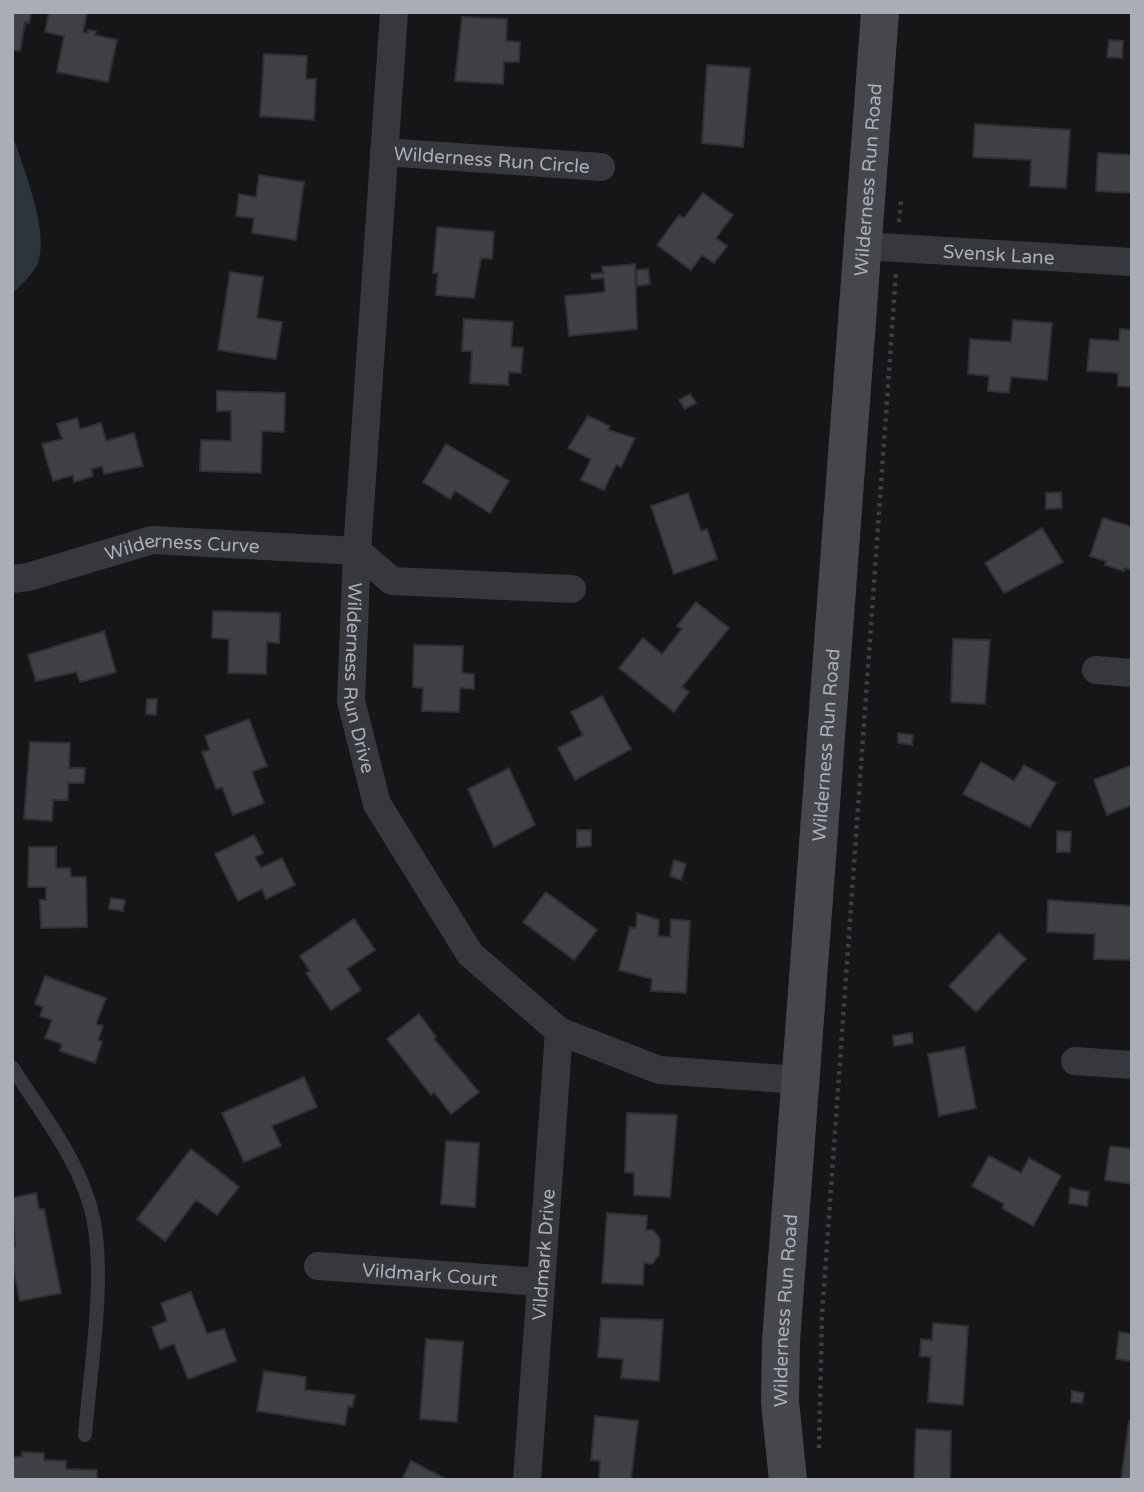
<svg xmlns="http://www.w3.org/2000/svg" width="1144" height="1492" viewBox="0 0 1144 1492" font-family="'Varela Round',sans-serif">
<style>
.water{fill:#2c353c}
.building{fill:#404145;stroke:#303034;stroke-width:2}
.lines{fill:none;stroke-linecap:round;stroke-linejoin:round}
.path{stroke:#3d3f44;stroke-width:4.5;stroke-dasharray:3.5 5;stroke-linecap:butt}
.lane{stroke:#37383d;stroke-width:14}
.street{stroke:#37383d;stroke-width:28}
.secondary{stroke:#45474d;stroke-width:38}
.labels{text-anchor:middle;stroke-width:6;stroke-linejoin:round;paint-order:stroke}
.street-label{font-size:19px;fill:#a8adb8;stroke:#111113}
</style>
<rect width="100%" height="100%" fill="#161618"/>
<path class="water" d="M12,133C22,166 51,232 37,265C32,275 20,286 12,294Z"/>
<path class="building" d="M12,12H31L29,23L25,22L20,51L12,50Z
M49,12H87L83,32L88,33V30L96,31L95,35L117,40L108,82L57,72L64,36L45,32Z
M462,17L507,19L506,41L520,42L519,62H504L503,84L455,81Z
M1109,40L1123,41L1122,58L1107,57Z
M264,54L307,56L306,79H316L314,120L260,116Z
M707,65L750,68L743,147L702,143Z
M975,124L1070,130L1066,188L1030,186L1031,160L973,157Z
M1098,153L1132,155V193L1096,191Z
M259,175L304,182L296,240L252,233L254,218L236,216L239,194L256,197Z
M703,193L733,215L716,238L727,246L714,263L702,255L691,270L657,245L679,215L684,218Z
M437,227L494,232L492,259L481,258L474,298L436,295L438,273H433Z
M635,264L637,329L569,336L565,296L605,292L604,278L592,279L591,274L603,273L602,267Z
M648,269L650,284L637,286L636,270Z
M230,272L263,277L257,318L282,322L276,359L218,350Z
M464,319L513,322L511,347L523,348L521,373L509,372L508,385L470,383L472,351H462Z
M1013,320L1052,323L1047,380L1011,377L1009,393L988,391L989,376L968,374L970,339L1011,342Z
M1120,329L1132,330V387L1118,386V373L1087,371L1090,339L1119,341Z
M217,391L285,393L284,432L262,431L261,473L200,471L201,440L231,441V411H217Z
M690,394L696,403L685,409L679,400Z
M588,416L610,426L608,430L635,438L621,467L616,465L604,490L581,480L591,459L568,448Z
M77,418L80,429L101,423L106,441L134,433L143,466L104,474L102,466L91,469L93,476L74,482L73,475L53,481L42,444L62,439L57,424Z
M446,444L509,481L490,513L455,491L450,499L423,482Z
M1061,492L1062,508L1046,509V493Z
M688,493L701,531L707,529L717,559L674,574L651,506Z
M1103,518L1132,527V570L1125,568L1124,571L1105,565L1106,561L1090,556Z
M1042,528L1063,562L1004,593L985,563Z
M696,602L729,628L682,687L689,692L674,712L619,668L643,638L662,654L682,629L677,626Z
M213,611L280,613L279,643L267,642L266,674L228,673L229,639L212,638Z
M104,631L116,672L80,682L76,672L36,681L28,655Z
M953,639L990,640L985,704L951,702Z
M414,645L463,646L462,673L474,674V689L460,688L459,712L422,711L423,688L413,687Z
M602,696L631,749L575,780L558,748L583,735L571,712Z
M147,699H157L156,715L146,714Z
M249,719L267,766L252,772L264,803L233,815L222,787L216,789L202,752L210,750L205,736Z
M898,733L913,735L912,745L898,743Z
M30,742L70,743L69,768H85L84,783H68V800H53L52,821L24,819Z
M981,762L1014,781L1024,765L1056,783L1030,827L963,794Z
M1132,765V805L1107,815L1094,780Z
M509,768L535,825L494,847L468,789Z
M577,830H591V846L577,847Z
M1057,831L1071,832L1070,852H1057Z
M254,835L263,853L255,857L261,868L282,858L295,885L266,899L262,889L238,901L215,854Z
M29,847H56V868H70L71,877H86L87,927L41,928L40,900H46V887H28Z
M674,860L686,864L681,880L670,876Z
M546,892L597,930L574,960L523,922Z
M111,898L125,900L123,911L109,909Z
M1048,900L1132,906V960L1094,959L1095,934L1047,932Z
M637,913L659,920L658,936L670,937L671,919L690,921L686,993L651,991L652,979L619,970L630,927L636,928Z
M354,919L375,950L347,969L361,990L331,1010L306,973L310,971L300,956Z
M999,933L1026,959L976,1012L949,986Z
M45,976L106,998L96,1024L103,1026L98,1040L102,1042L95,1063L60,1051L62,1044L45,1038L52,1020L40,1016L43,1007L35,1004Z
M419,1014L436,1037L434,1039L479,1092L451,1114L434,1092L431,1095L387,1039Z
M912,1033L913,1043L894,1046L893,1036Z
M964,1047L976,1108L939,1116L928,1054Z
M304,1077L317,1107L272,1126L281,1146L244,1162L222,1113Z
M627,1113L677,1115L670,1197L634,1195V1173L625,1172Z
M446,1141L479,1143L475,1207L441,1204Z
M1110,1146L1132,1149V1184L1105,1180Z
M191,1149L239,1187L217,1215L196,1200L165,1241L137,1219Z
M989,1156L1021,1173L1029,1158L1061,1176L1033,1226L1002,1208L1004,1204L972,1186Z
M1070,1188L1089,1192L1087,1206L1069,1203Z
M36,1193L39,1209H44L61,1293L20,1301L12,1263V1247L15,1246L12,1198Z
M607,1213L647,1216L646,1230H653L660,1239L659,1255L652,1264L644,1263L643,1285L602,1283Z
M191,1292L207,1334L224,1329L236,1361L188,1379L174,1344L160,1349L152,1327L167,1321L161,1303Z
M601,1318L663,1320L659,1381L621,1378L623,1359L598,1357Z
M933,1323L968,1326L963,1405L928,1402L931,1357L920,1356L921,1339L932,1340Z
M1119,1332L1132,1334V1361L1116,1359Z
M426,1339L463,1342L457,1422L420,1419Z
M264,1371L306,1377L305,1390L355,1395L352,1407L348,1406L345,1425L257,1411Z
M1072,1391L1084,1393L1082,1403L1071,1402Z
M595,1416L638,1421L631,1480H599L600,1461L591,1460Z
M1129,1421L1132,1422V1480H1121Z
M916,1429L951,1431L950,1480H914Z
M22,1452L44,1453V1460L66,1461V1469L97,1470V1480H12V1457H22Z
M411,1461L448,1480H402Z"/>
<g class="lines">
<path class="path" d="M899,222L901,199
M819,1448L822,1315L896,273"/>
<path class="lane" d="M12,1067C42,1114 81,1162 93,1217C106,1280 90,1370 85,1435"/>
<g class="street">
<path id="s1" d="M394,12L357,551L351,701L377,804L470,954L559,1031L659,1070L799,1080"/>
<path id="s2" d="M384,152L601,167"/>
<path id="s3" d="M864,246L1132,262"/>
<path id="s4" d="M12,579L28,577L152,540L357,551L392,581L572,589"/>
<path d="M1096,670L1132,673"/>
<path d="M1075,1061L1132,1065"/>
<path id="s5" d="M318,1266L540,1282"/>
<path id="s6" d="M527,1480L559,1031"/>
</g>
<path class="secondary" id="s7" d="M788,1480L780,1402L781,1341L880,12"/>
</g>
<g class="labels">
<g class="street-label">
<text dy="7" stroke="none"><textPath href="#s2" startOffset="108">Wilderness Run Circle</textPath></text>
<text dy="7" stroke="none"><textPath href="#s7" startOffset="1304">Wilderness Run Road</textPath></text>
<text dy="7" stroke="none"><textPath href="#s3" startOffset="135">Svensk Lane</textPath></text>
<text dy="7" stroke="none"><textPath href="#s4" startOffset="175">Wilderness Curve</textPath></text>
<text dy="7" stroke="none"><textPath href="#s1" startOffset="668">Wilderness Run Drive</textPath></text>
<text dy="7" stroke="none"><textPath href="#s7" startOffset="737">Wilderness Run Road</textPath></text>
<text dy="7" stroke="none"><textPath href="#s6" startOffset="226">Vildmark Drive</textPath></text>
<text dy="7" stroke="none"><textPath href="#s5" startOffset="112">Vildmark Court</textPath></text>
<text dy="7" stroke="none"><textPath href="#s7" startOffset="170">Wilderness Run Road</textPath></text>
</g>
</g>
<rect width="1144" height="1492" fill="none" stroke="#a8adb8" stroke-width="28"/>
</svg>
